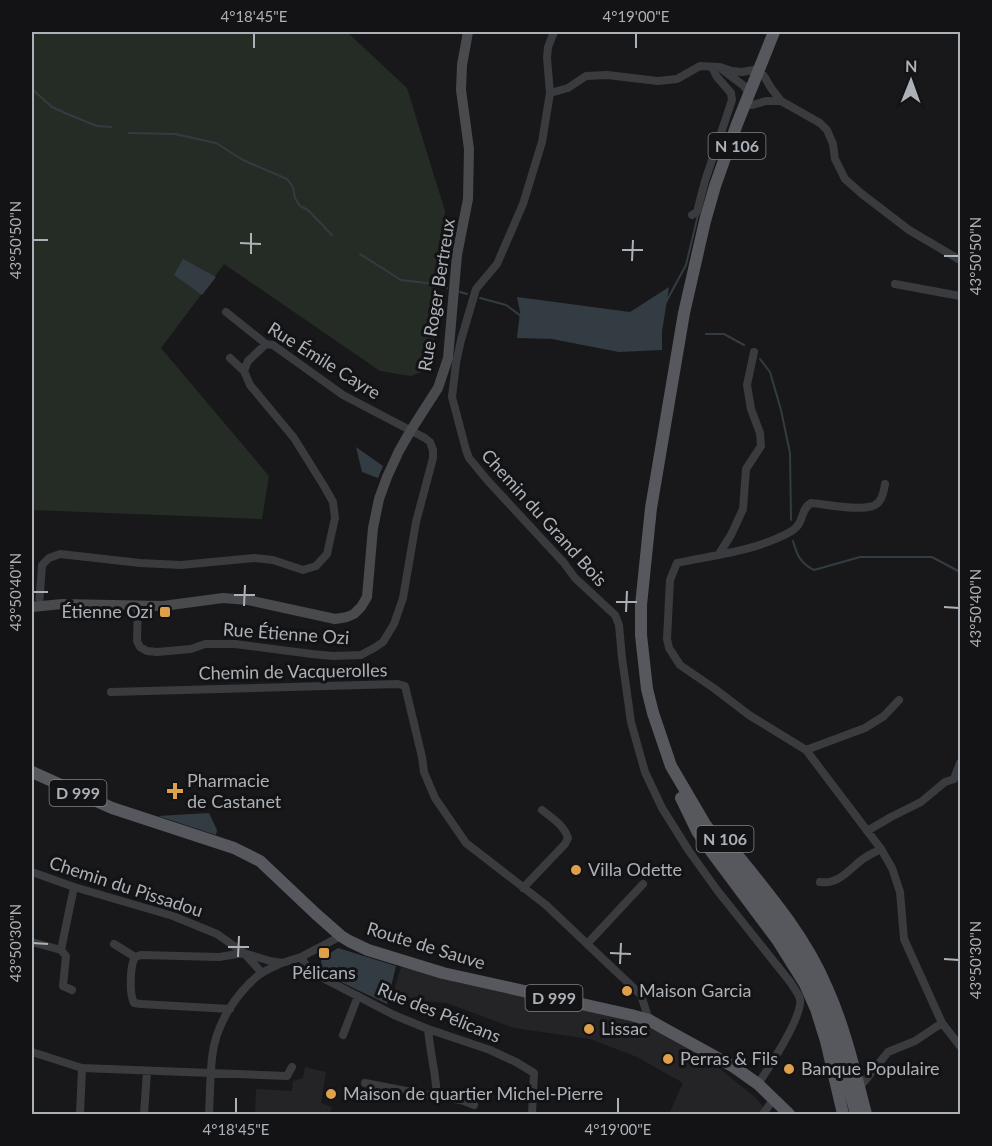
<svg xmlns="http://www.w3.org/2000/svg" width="992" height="1146" viewBox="0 0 992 1146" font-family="Lato,sans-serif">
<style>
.built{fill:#242427}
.green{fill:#252c25}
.water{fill:#333c42}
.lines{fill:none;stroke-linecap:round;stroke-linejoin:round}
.stream{stroke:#333c42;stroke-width:2}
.street{stroke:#393b3e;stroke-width:8}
.secondary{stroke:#484a4e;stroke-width:10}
.primary{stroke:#56585d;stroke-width:12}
.ticks{fill:none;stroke:#acb1b8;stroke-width:2}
.poi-dot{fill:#dfa04b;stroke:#131315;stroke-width:2}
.labels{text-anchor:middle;stroke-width:6;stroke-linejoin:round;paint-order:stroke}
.shield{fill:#131315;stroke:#7e8287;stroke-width:1.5}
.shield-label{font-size:16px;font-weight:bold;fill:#acb1b8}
.street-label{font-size:18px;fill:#acb1b8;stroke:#131315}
.poi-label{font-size:18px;fill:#acb1b8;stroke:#131315;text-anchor:start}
.neatline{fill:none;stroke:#acb1b8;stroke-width:2}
.ticks-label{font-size:15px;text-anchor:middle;fill:#acb1b8}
</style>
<rect width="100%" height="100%" fill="#18181a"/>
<path class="built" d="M401,967L666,1025L756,1098L769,1114H669L683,1083L637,1057L590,1039L514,1028L447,1003L420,1001L393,993Z
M305,1067L326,1072L321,1103L332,1107L330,1114H255L256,1089L292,1091L293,1081L303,1078Z"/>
<path class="green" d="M32,32H347L407,88L445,211L432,368L411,376L380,371L224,264L161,348L269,476L262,519L32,510Z"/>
<path class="water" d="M183,259L216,277L202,295L174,275Z
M669,287L662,332V350L619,352L552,339L517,338L520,312L517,297L630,312Z
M356,447L383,466L378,478L362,472Z
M209,813L217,830L216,835L158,816Z
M338,948L396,966L387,1004L322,973L321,959Z"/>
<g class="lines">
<path class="stream" d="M32,89L52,107L65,113L97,126L111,127
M129,133L175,134L216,143L243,160L287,179L293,187L295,198L300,206L308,210L332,235
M360,254L401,280L435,284L447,288
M460,292L467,294
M480,298L506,305L521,316
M666,302L686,265L698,215
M706,334H724L744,345
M760,359L770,372L781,410L790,453L791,520
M793,541C797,555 800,563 814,570L860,557H932L960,572"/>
<path class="street" d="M554,32L548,47L547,58L550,93L542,142L523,204L497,264L476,289L461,340L456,363L452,397L466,450L469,458L488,481L564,563L575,578L615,615L619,625L622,658L631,722L645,772L662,808L689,851L717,890L791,983C793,987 799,994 800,999C803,1016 768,1069 758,1084
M723,70L744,86L749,94
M764,76L771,88L781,101L820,123L827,130L833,144L835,159L845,179L862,194L909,230L960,260
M550,93L568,88L586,76L607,75L658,81L677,79L700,66L720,67L732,71L742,72L759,69
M752,105L766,101H781
M692,215L697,212L705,181L732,100L731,93L717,77L712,67
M895,284L960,296
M230,358L244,371
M885,484C884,491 882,502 875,505C863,512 825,504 811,503C799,510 806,523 790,532C756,551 714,555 677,563L670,580L667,639L669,648L680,665L715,689L749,715L806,750L881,849L892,868L900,892L904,939L942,1023L960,1046
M719,554L731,535L743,509L746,469L761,446L760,433L751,409L747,385L754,352
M39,606L42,565L49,558L60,554L140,563L181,565L254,558L273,560L303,570L316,566L327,554L335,518L333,502L324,486L294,438L250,385L244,371L248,361L266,344
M138,606L137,641L140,647L147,651L157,652L191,649L205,644H235L312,654L333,656L361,655L374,648L383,642L394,624L403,598L416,522L433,458V450L430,442L425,438L343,395L273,345L266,344L226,312
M111,692L398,684L405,686L422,757L424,772L435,798L466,843L546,905L641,995L649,1020
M806,750L865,728L884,716L899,700
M867,831L891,817L921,802L945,782L954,779L960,763
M32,872L74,887L173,916L217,934L244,953L270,961L282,963L301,957L341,936
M820,882C839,885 849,869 863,859C868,855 875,852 881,849
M523,888L565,844L568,838C564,825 552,818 542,810
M32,942L61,950
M114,944L135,957
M587,944L643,884
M245,954L262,973
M301,957L307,967L319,976L394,1015L428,1029L490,1050L516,1062L534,1073L532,1114
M72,990L63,986L66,956L61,950L74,887
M230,1009L141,1004L134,1003C129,993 130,966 135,957L141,955L219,957L244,953
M428,1029C430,1052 436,1074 437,1097L461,1100L474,1105
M343,1035L358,996
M32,1052L82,1068
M365,1083L437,1097
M859,1088L888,1052L915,1041L942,1023
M80,1114L82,1068L287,1076L292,1067
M144,1114L147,1071
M209,1114C210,1096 210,1077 212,1058C215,1026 235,994 260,974C266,970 274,967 281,963
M763,1114L773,1100"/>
<path class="secondary" d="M32,607L62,604L163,606L223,598L248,600L335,619L347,617L354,614L361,607L367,597L373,528L379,499L387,477L399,451L411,430L438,388L448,358L457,255L468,199L469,149L461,90L462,65L468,32"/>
<path class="primary" d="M774,32L737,124L715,186L705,221L684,313L651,508L641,605V635L647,689L653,713L671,766L705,824L788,937L808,969L819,993L835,1036L856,1114
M32,772L112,808L234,848L260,861L316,914L341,936L349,941L368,950L443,973L631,1015L649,1020L663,1028L734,1067L758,1084L789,1114
M681,798L697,831L713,854L778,941L805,984L816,1009L826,1041L843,1114
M726,841C763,887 804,933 827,988C845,1028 855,1072 866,1114"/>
</g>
<path class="ticks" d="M254,48V33M636,48V33M33,240H48M240,243L261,244M622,250H643M251,254V233M944,256H959M632,261L633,240M33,592H48M234,595H255M616,602H637M244,606L245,585M944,607L959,608M626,612L627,591M33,943L48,944M228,947H249M610,953L631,954M238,957L239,936M944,959L959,960M620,964L621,943M236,1113V1098M618,1113V1098"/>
<g class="poi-dot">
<rect x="159" y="606" width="12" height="12" rx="3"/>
<path d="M172 782h6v6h6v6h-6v6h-6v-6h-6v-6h6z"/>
<circle cx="576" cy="870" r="6"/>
<rect x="318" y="947" width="12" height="12" rx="3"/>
<circle cx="627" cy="991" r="6"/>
<circle cx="589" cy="1029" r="6"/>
<circle cx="668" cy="1059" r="6"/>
<circle cx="789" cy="1069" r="6"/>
<circle cx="331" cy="1094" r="6"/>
</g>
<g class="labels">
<g class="shield">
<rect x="708.5" y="133" width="57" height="26" rx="4.5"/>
<rect x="49.5" y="780" width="57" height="26" rx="4.5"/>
<rect x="696.5" y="826" width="57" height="26" rx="4.5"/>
<rect x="525.5" y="985" width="57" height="26" rx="4.5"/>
</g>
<g class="shield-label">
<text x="737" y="152">N 106</text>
<text x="78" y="799">D 999</text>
<text x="725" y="845">N 106</text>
<text x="554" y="1004">D 999</text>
</g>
<g class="street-label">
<text transform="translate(437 295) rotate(-81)" y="6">Rue Roger Bertreux</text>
<text transform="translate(324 361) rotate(32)" y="6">Rue Émile Cayre</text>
<text transform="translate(544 518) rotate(48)" y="6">Chemin du Grand Bois</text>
<text transform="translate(286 634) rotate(4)" y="6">Rue Étienne Ozi</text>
<text transform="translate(293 672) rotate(-1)" y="6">Chemin de Vacquerolles</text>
<text transform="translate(126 887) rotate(18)" y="6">Chemin du Pissadou</text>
<text transform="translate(426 946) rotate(17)" y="6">Route de Sauve</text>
<text transform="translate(439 1013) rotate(22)" y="6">Rue des Pélicans</text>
</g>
<g class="poi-label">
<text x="153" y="618" text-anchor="end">Étienne Ozi</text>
<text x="187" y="787">Pharmacie<tspan x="187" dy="21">de Castanet</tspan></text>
<text x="588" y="876">Villa Odette</text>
<text x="324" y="979" text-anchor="middle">Pélicans</text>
<text x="639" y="997">Maison Garcia</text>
<text x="601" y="1035">Lissac</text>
<text x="680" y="1065">Perras &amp; Fils</text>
<text x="801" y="1075">Banque Populaire</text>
<text x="343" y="1100">Maison de quartier Michel-Pierre</text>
</g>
</g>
<rect width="992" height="1146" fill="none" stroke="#131315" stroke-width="66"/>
<g transform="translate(911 81) rotate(1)" stroke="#131315" stroke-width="4.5" paint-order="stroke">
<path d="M0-4.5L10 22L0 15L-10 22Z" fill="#acb1b8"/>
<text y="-9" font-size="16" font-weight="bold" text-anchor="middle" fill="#acb1b8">N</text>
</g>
<rect x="33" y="33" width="926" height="1080" class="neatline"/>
<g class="ticks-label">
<text x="254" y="22">4°18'45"E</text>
<text x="636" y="22">4°19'00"E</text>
<text transform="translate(16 240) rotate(-90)" y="5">43°50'50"N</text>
<text transform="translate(976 256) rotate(-90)" y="5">43°50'50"N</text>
<text transform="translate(16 592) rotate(-90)" y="5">43°50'40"N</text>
<text transform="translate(976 608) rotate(-90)" y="5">43°50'40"N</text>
<text transform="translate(16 943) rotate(-90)" y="5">43°50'30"N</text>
<text transform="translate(976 960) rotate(-90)" y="5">43°50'30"N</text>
<text x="236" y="1135">4°18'45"E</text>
<text x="618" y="1135">4°19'00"E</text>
</g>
</svg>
